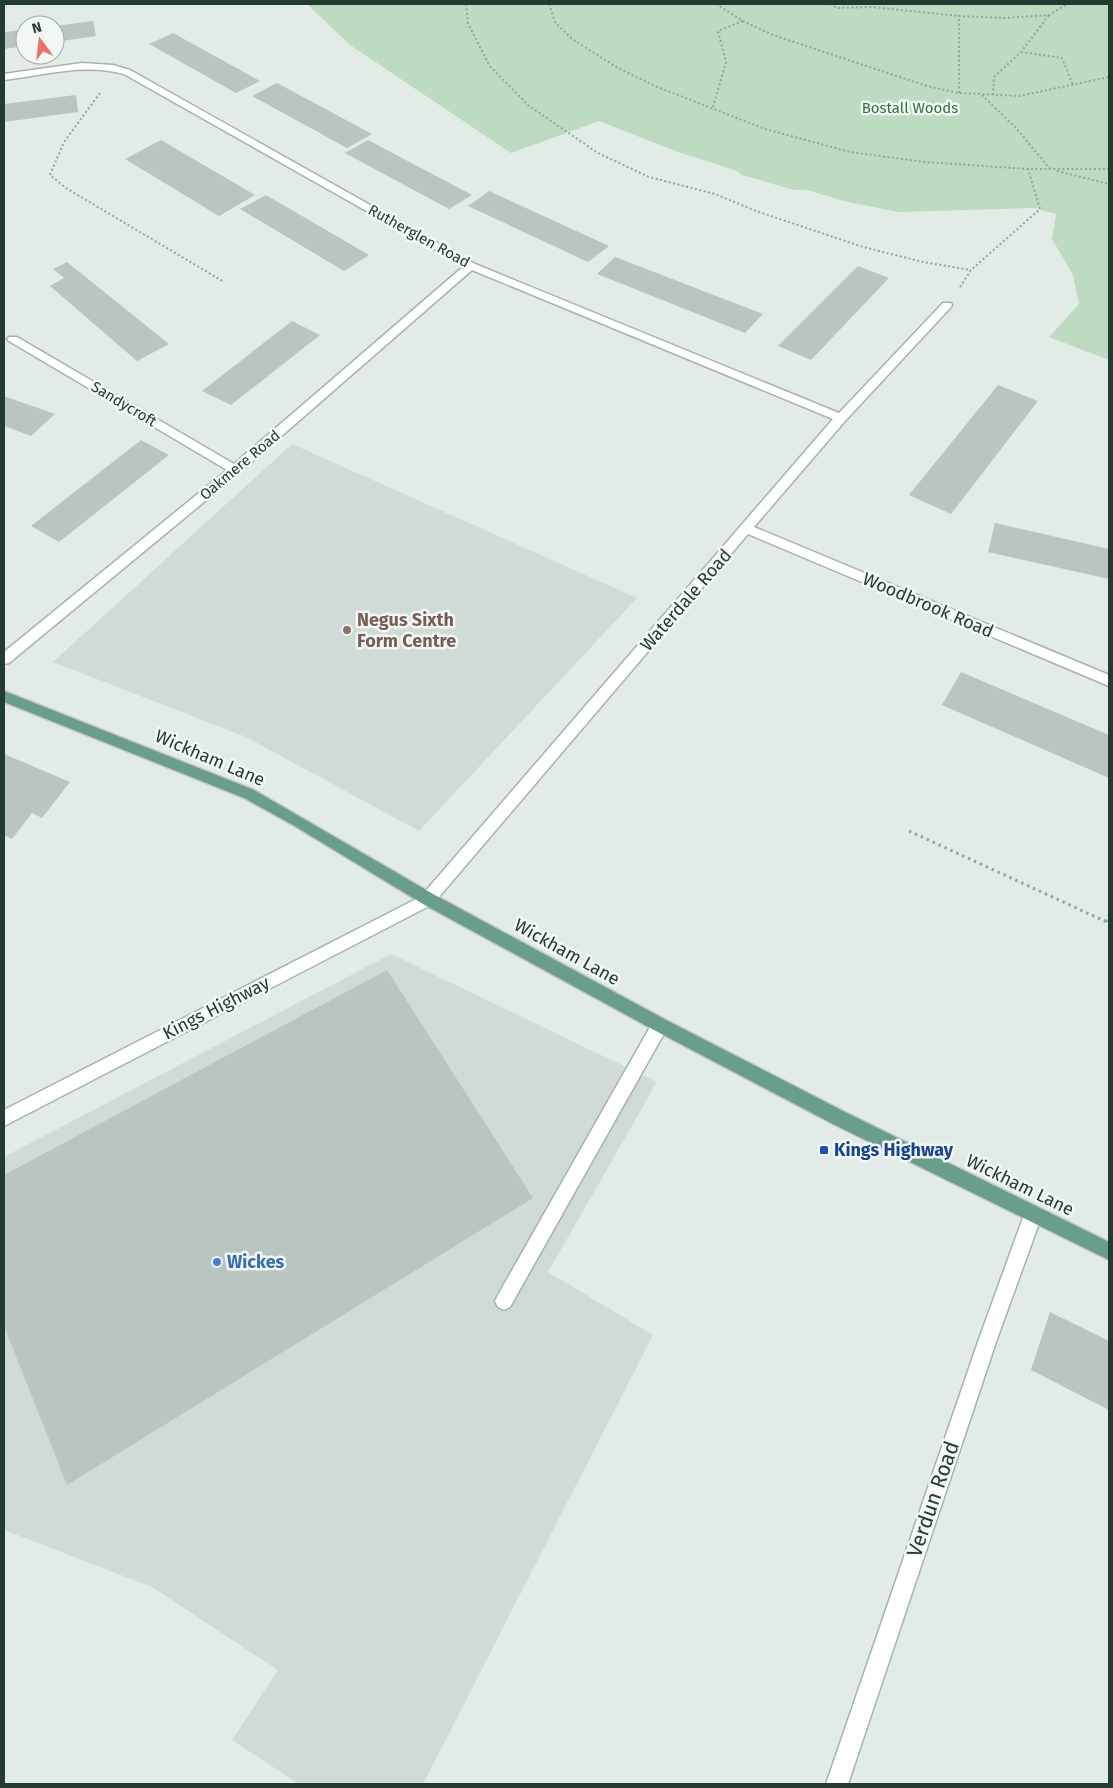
<svg xmlns="http://www.w3.org/2000/svg" width="1113" height="1788" viewBox="0 0 1113 1788" font-family="'Fira Sans',sans-serif">
<style>
.built{fill:#d0dbd5}
.green{fill:#bcdbc1}
.building{fill:#b8c6bf}
.lines{fill:none;stroke-linecap:round;stroke-linejoin:round}
.lane-casing{stroke:#a5b3ac;stroke-width:3}
.street-casing{stroke:#a5b3ac;stroke-width:3}
.secondary-casing{stroke:#a1b6ac;stroke-width:3}
.primary-casing{stroke:#c1c8c6;stroke-width:3}
.path-far1{stroke:#84ad9b;stroke-width:2;stroke-dasharray:2 2.5;stroke-linecap:butt}
.path{stroke:#84ad9b;stroke-width:3;stroke-dasharray:2.5 4;stroke-linecap:butt}
.lane{fill:#fff;fill-rule:evenodd}
.street{fill:#fff;fill-rule:evenodd}
.secondary{fill:#fff;fill-rule:evenodd}
.primary{fill:#699e8a;fill-rule:evenodd}
.education-dot{fill:#8d6e63;stroke:#f2f8f4;stroke-width:2}
.transit-dot{fill:#1a4fb4;stroke:#f2f8f4;stroke-width:2}
.shop-dot{fill:#3f7fe0;stroke:#f2f8f4;stroke-width:2}
.labels{text-anchor:middle;stroke-width:5;stroke-linejoin:round;paint-order:stroke}
.far-park-label{font-size:15px;fill:#307040;stroke:#f2f8f4}
.far-street-label{font-size:15px;fill:#233b32;stroke:#f2f8f4}
.street-label{font-size:18px;fill:#233b32;stroke:#f2f8f4}
.education-label{font-size:18px;font-weight:bold;fill:#785e54;stroke:#f2f8f4;text-anchor:start}
.transit-label{font-size:18px;font-weight:bold;fill:#164399;stroke:#f2f8f4;text-anchor:start}
.shop-label{font-size:18px;font-weight:bold;fill:#366cbe;stroke:#f2f8f4;text-anchor:start}
.near-street-label{font-size:21px;fill:#233b32;stroke:#f2f8f4}
</style>
<rect width="100%" height="100%" fill="#e2ebe6"/>
<path class="built" d="M292,444L637,598L419,831L246,737L53,662Z
M391,954L657,1082L548,1272L653,1335L423,1784H299L232,1740L278,1670L152,1587L4,1530V1157Z"/>
<path class="green" d="M307,4H1109V360L1049,337L1079,304L1073,275L1052,239L1056,214L1035,208L899,212L848,202L807,190H794L742,175L735,170L678,152L599,121L511,153L350,45Z"/>
<path class="building" d="M93,21L96,36L55,42V26Z
M25,30V46L4,49V32Z
M173,33L260,81L236,93L149,44Z
M277,83L372,134L347,148L252,96Z
M76,95L78,112L4,122V104Z
M161,140L255,195L219,216L125,159Z
M368,140L472,195L449,209L345,153Z
M489,191L609,246L588,262L468,206Z
M266,195L369,255L344,271L240,209Z
M615,257L763,314L745,333L597,274Z
M67,262L123,307L169,344L137,361L50,286L64,278L53,269Z
M858,266L889,278L811,360L778,346Z
M292,321L320,335L231,405L202,391Z
M998,385L1038,401L951,514L909,495Z
M4,396L55,414L31,436L4,426Z
M141,440L169,455L59,542L31,526Z
M995,523L1109,549V579L988,552Z
M961,672L1109,735V778L942,705Z
M4,754L70,782L42,818L32,813L12,839L4,835Z
M387,970L533,1198L67,1485L4,1326V1175Z
M1050,1312L1109,1341V1410L1031,1370Z"/>
<g class="lines">
<g class="lane-casing">
<path id="lane" d="M660,1018L666,1020L668,1025L666,1030L510,1307L504,1310L498,1307L495,1301L498,1295L654,1020Z"/>
</g>
<g class="street-casing">
<path id="street" d="M82,63L113,65L130,70L475,264L839,413L943,303H951L952,305L951,307L845,421L754,527L1109,675V686L748,534L433,904L428,905L423,904L420,899L423,894L833,419L472,270L239,473L9,663L4,664V652L227,470L9,341L7,339L9,337H17L234,464L464,266L124,74C84,63 44,75 4,80V74Z
M1033,1206L1039,1209L1042,1215L997,1339L848,1784H826L979,1339L1024,1215L1027,1209Z"/>
</g>
<g class="secondary-casing">
<path id="secondary" d="M428,893L433,894L436,899L433,904L4,1126V1110Z"/>
</g>
<g class="primary-casing">
<path id="primary" d="M4,691L254,790L433,894L666,1020L845,1112L1109,1242V1260L833,1124L654,1030L423,904L293,825L244,798L4,702Z"/>
</g>
<path class="path-far1" d="M466,4L468,23L489,65L529,106L598,153L649,177L715,194L756,211L863,247L923,262L971,270
M549,4L555,22L572,39L618,68L655,86L765,129L850,152L925,162L1028,169H1109
M716,4L743,21L773,35L927,86L959,93L1019,96L1109,77
M830,4L837,8L872,7L959,16
M1021,52L1062,58L1073,85
M100,93L64,142L50,175L66,188L224,282
M959,93V16L1006,18L1049,15L1067,4
M982,95L1016,128L1050,169
M993,95L994,77L1021,52L1049,15
M713,107L726,62L718,31L743,21
M1057,171L1109,184
M960,287L971,270L1040,209L1028,169"/>
<path class="path" d="M909,831L1109,923
M1106,922L1109,915"/>
<use href="#lane" class="lane"/>
<use href="#street" class="street"/>
<use href="#secondary" class="secondary"/>
<use href="#primary" class="primary"/>
</g>
<circle class="education-dot" cx="347" cy="630" r="5"/>
<rect class="transit-dot" x="819" y="1145" width="10" height="10" rx="2.5"/>
<circle class="shop-dot" cx="217" cy="1262" r="5"/>
<g class="labels">
<g class="far-park-label">
<text x="910" y="113">Bostall Woods</text>
</g>
<g class="far-street-label">
<text transform="translate(419 236) rotate(29)" y="5">Rutherglen Road</text>
<text transform="translate(124 404) rotate(31)" y="5">Sandycroft</text>
<text transform="translate(240 465) rotate(-40)" y="5">Oakmere Road</text>
</g>
<g class="street-label">
<text transform="translate(686 600) rotate(-49)" y="6">Waterdale Road</text>
<text transform="translate(928 605) rotate(23)" y="6">Woodbrook Road</text>
<text transform="translate(210 758) rotate(23)" y="6">Wickham Lane</text>
<text transform="translate(567 952) rotate(29)" y="6">Wickham Lane</text>
<text transform="translate(216 1008) rotate(-27)" y="6">Kings Highway</text>
<text transform="translate(1020 1185) rotate(26)" y="6">Wickham Lane</text>
</g>
<g class="education-label">
<text x="357" y="626">Negus Sixth<tspan x="357" dy="21">Form Centre</tspan></text>
</g>
<g class="transit-label">
<text x="834" y="1156">Kings Highway</text>
</g>
<g class="shop-label">
<text x="227" y="1268">Wickes</text>
</g>
<g class="near-street-label">
<text transform="translate(933 1499) rotate(-71)" y="7">Verdun Road</text>
</g>
</g>
<rect width="1113" height="1788" fill="none" stroke="#233b32" stroke-width="10"/>
<g transform="translate(40 40) rotate(345)"><circle r="24" fill="#f2f8f4" stroke="#9faca6"/>
<path d="M0-4L9 19L0 12L-9 19Z" fill="#ea7262"/>
<text y="-8" font-size="14" font-weight="bold" text-anchor="middle" fill="#233b32">N</text>
</g>
</svg>
